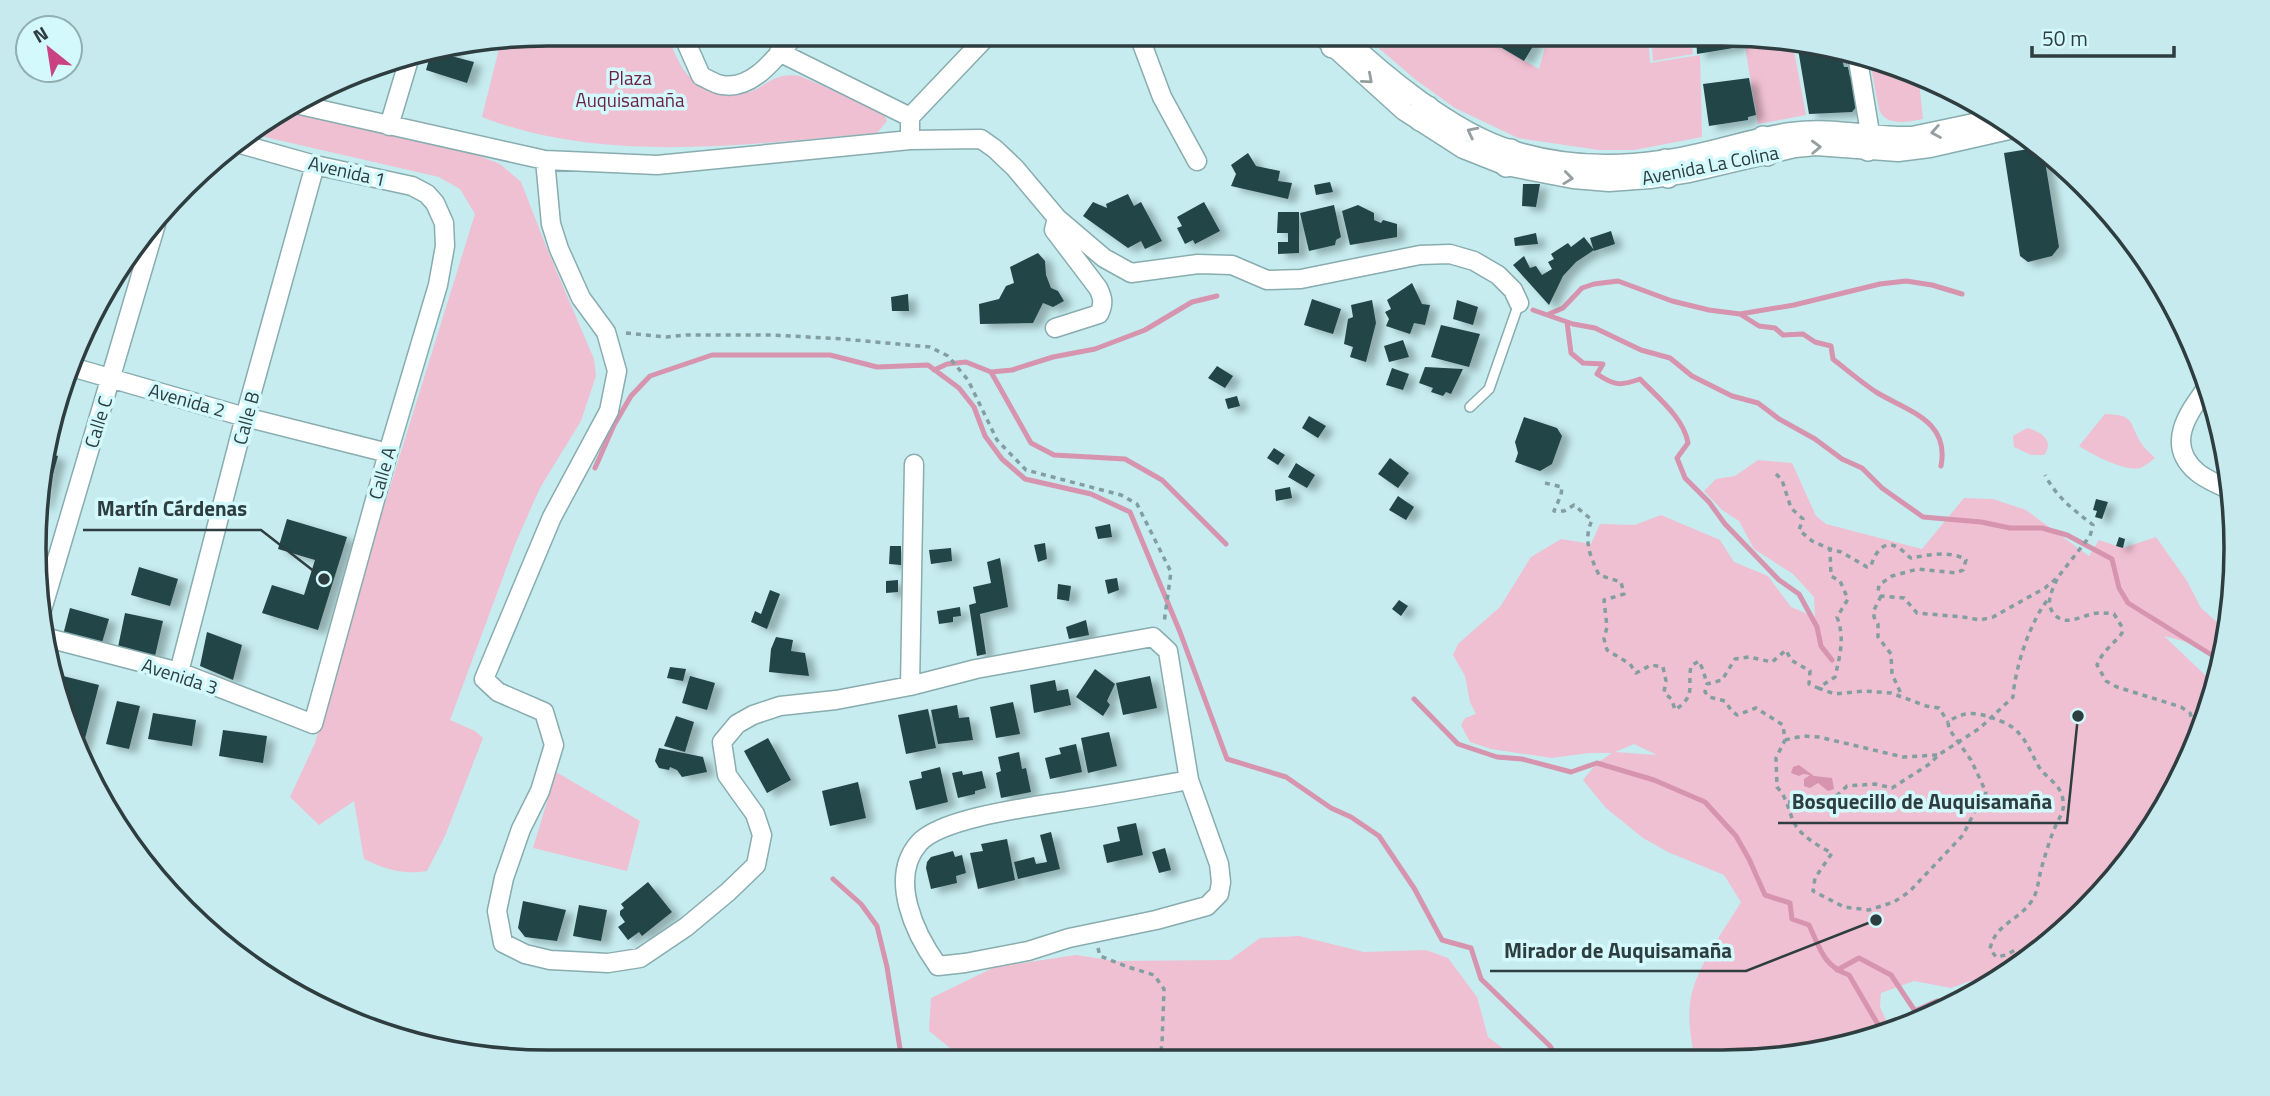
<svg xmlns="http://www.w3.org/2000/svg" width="2270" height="1096" viewBox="0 0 2270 1096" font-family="'Titillium Web',sans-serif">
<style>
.green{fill:#efc0d1;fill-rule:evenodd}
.water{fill:#d694ae}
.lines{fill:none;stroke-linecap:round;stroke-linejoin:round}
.stream{stroke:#d694ae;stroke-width:5}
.building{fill:#234447;filter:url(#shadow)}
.service-casing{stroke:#88acaf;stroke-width:12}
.minor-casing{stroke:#88acaf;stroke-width:21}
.tertiary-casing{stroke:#88acaf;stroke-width:24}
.path{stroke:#829ea1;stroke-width:3.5;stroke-dasharray:5 5;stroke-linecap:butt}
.service{stroke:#fff;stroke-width:9}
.minor{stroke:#fff;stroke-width:18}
.tertiary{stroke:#fff;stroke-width:21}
.oneway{stroke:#969e9f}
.labels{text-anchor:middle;stroke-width:7;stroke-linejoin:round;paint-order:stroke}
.park-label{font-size:19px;fill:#6d2145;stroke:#d3f9fc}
.street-label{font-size:19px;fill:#2e3d3f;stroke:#d3f9fc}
.rim{fill:none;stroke:#2e3d3f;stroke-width:3.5}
.leader{fill:none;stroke:#2e3d3f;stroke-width:2.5}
.callout-dot{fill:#2e3d3f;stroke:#d3f9fc;stroke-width:2.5}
.callout-label{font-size:21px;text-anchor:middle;font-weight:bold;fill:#2e3d3f;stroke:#d3f9fc;stroke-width:7;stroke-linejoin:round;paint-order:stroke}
</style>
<defs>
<filter id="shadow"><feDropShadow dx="8" dy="4.5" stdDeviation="3.5" flood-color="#0004"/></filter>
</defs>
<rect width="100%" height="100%" fill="#c6ecef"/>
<path class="green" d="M548,33H666C680,65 686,87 723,92C732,94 740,95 750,92C771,83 775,72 800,76L883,112L887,121L877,133C749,144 604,165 482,117L501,41Z
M1475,33L1539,69L1549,33H1648L1650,63L1700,55L1702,137L1634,150H1599L1518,138L1455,108L1416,80L1374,44L1370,34Z
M1651,33H1691L1693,54L1653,61Z
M1743,35L1792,40L1806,115L1758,124Z
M1869,57L1918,72L1923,119C1908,122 1885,127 1879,109Z
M286,112L477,155L500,164L521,182L548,251L594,359L596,376L581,421L540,488L516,542L450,720L475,731L483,738L445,836L427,871C402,875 385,869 364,859L354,801L319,825L290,797L315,743L377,529L475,214L460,189L439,177L247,133Z
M2105,414C2132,415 2129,419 2139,440C2143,447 2149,452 2155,458C2151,461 2144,467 2140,468C2125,472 2091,454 2079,446Z
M2027,428C2041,431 2055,441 2044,455H2031L2014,447L2013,436Z
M1758,460L1792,463L1816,516L1826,524L1922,549L1964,498L1993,499L2026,510L2089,556L2099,540L2123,548L2156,537L2187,581L2201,608L2228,632L2223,662L2194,644L2164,636L2203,673L2215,687L2197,745L2131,861L2036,956L1981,988L1970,981L1951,988L1914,981L1881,993L1880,1007L1891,1031L1790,1058L1695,1059C1691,1041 1688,1023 1690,1004C1693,971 1724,931 1741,902L1724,875L1668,852L1643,838L1606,808L1583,780L1597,763L1612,753H1589L1552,758L1491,749L1470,742L1461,725L1465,718L1476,714L1470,702L1465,676L1453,655L1458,644L1500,607L1531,557L1561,539L1591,544L1600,524L1635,525L1661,515L1720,540L1734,562L1768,576L1791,607L1815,617L1814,597L1793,574L1754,549L1739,521L1722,510L1704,491L1716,479L1735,476ZM1634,744L1657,755L1615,752Z
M556,772L640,821L627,871L533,848Z
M1299,936L1364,952L1426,950L1448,958L1477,997L1488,1037L1517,1059L966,1061L929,1031L931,998L995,967L1076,955L1115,961L1230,960L1260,938Z"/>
<path class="water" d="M1799,765L1814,776L1832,778L1834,789L1828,791L1818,783L1810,788L1804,786V779L1810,775L1803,774L1799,776L1791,773L1793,767Z"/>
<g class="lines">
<path class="stream" d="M1533,310L1573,324L1595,328L1641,350L1670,358L1692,376L1732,396L1758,403L1779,419L1815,439L1842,459L1862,468L1882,488L1923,517L1981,522L2010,528H2042L2067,535L2112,559L2119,588L2128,603L2223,662
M1549,314L1563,308L1582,288L1594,284L1618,281L1672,301L1709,310L1740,314L1794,305L1880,284L1906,281L1932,285L1962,294
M1740,314L1759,326L1775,328L1783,335L1803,334L1815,342L1831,346L1833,359C1847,370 1861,382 1876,392C1907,411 1950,420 1941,466
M1567,322L1571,353L1583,363L1603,364L1597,374C1615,386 1620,386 1640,379C1657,397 1684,418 1688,443L1677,458L1685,478L1709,502L1725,524L1779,580L1799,594L1817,627L1821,646L1832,660
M934,370L947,364L966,362L991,372L1012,370L1053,357L1095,349L1145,330L1192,302L1217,296
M991,372L1031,443L1054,455L1125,459L1162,480L1226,544
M595,468L614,425L631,396L650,376L712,355H830L877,367L928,365L959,388L974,407L985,436L1002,459L1025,479L1091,494L1130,512L1180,632L1227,759L1286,777L1331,808L1351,817L1379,836L1414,888L1442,940L1471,948L1481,979L1550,1046L1558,1059
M1414,699L1458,744L1497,757L1522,759L1571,772L1597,763L1654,780L1705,802L1736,836L1749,859L1765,895L1790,903L1792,919L1809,925C1820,948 1823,966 1849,975L1883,1033
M833,879L861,904L877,926L887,967L902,1061
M1837,970L1859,958L1891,975L1915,1011L1937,1001L1954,1004"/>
</g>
<path class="building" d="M1488,33H1541L1524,61L1485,38Z
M1696,33L1738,35L1739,47L1697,54Z
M1829,45L1839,48L1844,67H1848L1850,77L1853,76L1858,105L1852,112L1809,114L1798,49Z
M453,49L451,56L474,62L467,83L426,70L431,53Z
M1749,78L1756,115L1748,117V120L1709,126L1703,84Z
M2041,147L2043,149L2059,247L2052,256L2028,262L2020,256L2004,153Z
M1248,153L1256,166L1280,171L1278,181L1292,183L1288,199L1231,186L1236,174L1231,165Z
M1330,182L1333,192L1316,195L1314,185Z
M1523,184H1540L1536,207L1522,206Z
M1128,194L1134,206L1141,202L1162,241L1145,249L1141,241L1128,248L1083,216L1093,202L1107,208L1106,204Z
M1204,202L1220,231L1195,244L1193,240L1185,244L1177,228L1182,226L1177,217Z
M1334,205L1341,237L1336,240L1335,245L1309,251L1300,213Z
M1358,205L1374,213V220L1381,223L1383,220L1397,224V237L1350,245L1342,211Z
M1278,212H1299V253L1278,254V242H1288V233H1277Z
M1611,231L1615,244L1594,251L1590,238Z
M1536,233L1538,244L1515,246L1514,238Z
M1584,237L1594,250L1576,262L1563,276L1549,305L1513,265L1524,256L1530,268L1536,266L1542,275L1552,269L1548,262L1554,259L1551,254L1568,243L1571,247Z
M1038,253L1045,261L1046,275L1051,288L1058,291L1064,301L1053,307L1043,303L1033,323L980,324L979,304L999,299L1006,286L1014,283L1010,267Z
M1412,283L1422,304L1430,305L1425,325L1414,323L1410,334L1386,326L1389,319L1385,312L1391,309L1387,300Z
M908,294L909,311H892L891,297Z
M1312,299L1341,309L1333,334L1304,325Z
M1372,300L1376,323L1366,362L1350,357L1353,347L1344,344L1348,319L1353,317L1351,305Z
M1457,300L1478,307L1473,325L1453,319Z
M1441,325L1480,334L1469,367L1431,357Z
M1403,340L1409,357L1389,362L1384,346Z
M1217,366L1233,376L1225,388L1208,378Z
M1425,367L1463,369L1451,394L1446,392L1443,396L1431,392L1433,388L1419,383Z
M1392,368L1409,374L1403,390L1386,385Z
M1237,396L1240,406L1228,409L1225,399Z
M1309,416L1326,426L1318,438L1302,428Z
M1524,417L1557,428L1562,436L1552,464L1540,471L1515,462L1518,453L1515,442Z
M1274,448L1285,455L1278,465L1267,458Z
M43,452L58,456L44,507L41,506Z
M1390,458L1409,473L1398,488L1378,474Z
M1296,463L1315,475L1307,488L1288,477Z
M1290,487L1292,498L1276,501L1275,490Z
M1398,496L1414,507L1406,520L1389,510Z
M2096,499L2108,502L2102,519L2095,517L2097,511L2093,510Z
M287,519L347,537L318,630L262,613L272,585L304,595L315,560L278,549Z
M1110,524L1112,537L1098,539L1095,527Z
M2119,537L2125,539L2123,548L2116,546Z
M1045,543L1047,559L1038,562L1034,545Z
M890,546H901V565L889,564Z
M951,548L952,561L931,564L929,550Z
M1000,558L1008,607L980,614L986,654L977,656L969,605L976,603L973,587L991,583L987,562Z
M139,567L178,579L170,606L131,595Z
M1117,578L1119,590L1108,594L1105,580Z
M898,580V592L886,593V581Z
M1058,584L1071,586L1069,601L1057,599Z
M770,590L780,594L767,629L751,622L755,611L761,614Z
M1399,600L1408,606L1401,616L1392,609Z
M960,607L961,616L953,617V622L939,624L937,611Z
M70,608L109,619L101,646L63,635Z
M125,613L163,621L155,656L118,647Z
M1086,620L1089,635L1069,639L1066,627Z
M207,632L242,645L233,680L200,666Z
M776,637L793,640L791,651L805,653L809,676L769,672L771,649Z
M670,667L686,669L683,681L667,678Z
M1095,669L1115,684L1107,701L1110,705L1103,716L1076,697Z
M55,674L99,685L82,750L78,749Z
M690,676L715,683L707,710L682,703Z
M1150,676L1157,708L1123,715L1116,683Z
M1055,680L1057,691L1068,689L1071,705L1034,713L1030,685Z
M117,701L140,706L129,749L106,744Z
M1013,702L1020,734L996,738L990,707Z
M957,705L959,718L969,717L973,740L938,744L931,710Z
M928,709L936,748L906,754L898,715Z
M153,713L196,720L192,746L148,739Z
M676,716L694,722L685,752L664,746Z
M223,730L267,736L263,763L219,756Z
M1109,732L1117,766L1088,773L1081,738Z
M768,738L791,780L767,793L744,751Z
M1076,744L1082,772L1050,779L1045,758L1061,754L1059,748Z
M659,748L703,757L707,772L682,777L677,770L670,767L669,770L659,768L655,761Z
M1019,752L1022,769L1026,768L1031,792L1001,798L996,773L1001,771L998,757Z
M940,767L948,802L916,810L909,781L922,778L921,772Z
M962,771L963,775L982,771L986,788L975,791V794L958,798L952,773Z
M858,782L866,818L830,826L822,791Z
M1136,823L1143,855L1107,863L1103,845L1120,841L1117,827Z
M1051,832L1060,869L1018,879L1014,862L1034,857L1036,864L1047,862L1040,835Z
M1007,839L1015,880L978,889L970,853L983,851L981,844Z
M1165,848L1171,870L1159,873L1152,852Z
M953,851L955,857L962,855L966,873L956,876L957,883L931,889L926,868L927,862L931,857Z
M648,882L672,912L642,936L639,932L628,940L618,927L625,922L620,915V911L624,908L621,904Z
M523,901L566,910L557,941L525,937L518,928Z
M579,905L607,910L601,941L573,936Z"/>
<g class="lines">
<g class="service-casing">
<path id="service" d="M1470,407L1489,389L1519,303"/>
</g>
<g class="minor-casing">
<path id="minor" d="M682,33L701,76C708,79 715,84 722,85C754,91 778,54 797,33
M1138,33L1162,97L1197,161
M1318,33L1404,111L1463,149L1506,166L1573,179L1609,182L1650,179L1689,173L1795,148L1816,146L1898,152L1930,148L2018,128
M1340,33C1384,75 1452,131 1509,149C1558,165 1612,167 1661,160C1705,155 1747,138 1791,132C1831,126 1872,137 1912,136L2002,117
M779,52L910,117V140
M1857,54L1870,133
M300,105L545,160L657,165L910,140L981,139L995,149L1015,168L1057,218L1104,258L1131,273L1198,264L1232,265L1267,280L1301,279L1420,255L1450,254L1474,261L1498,275L1513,290L1519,303
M910,117L990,33
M389,126L410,56
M545,160L551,224L559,249L581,298L606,332L617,371L609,411L552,517L484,679L498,692L544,712L554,745L540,791L521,829L504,878L497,911L503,943L525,954L550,960L608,963L640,958L686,927L728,892L756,865L762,835L755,814L727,775L722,742L737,724L753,715L780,706L836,700L910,686L976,669L1153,637L1168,651L1189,780L1219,864L1221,882L1219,894L1207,906L1156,920L1069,938L1028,951L965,963L938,966C915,934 888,878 919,843C942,817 1038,806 1073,800C1112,794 1150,787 1189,780
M1055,328L1099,314C1104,304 1103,298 1098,288L1054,230L1057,218
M68,366L245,417L388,453
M2208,386C2189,412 2164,444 2197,472C2206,480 2221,485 2231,491
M39,620L156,224
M44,637L179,672L313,724L388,453L438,285L445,246L444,223L435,203L427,194L412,186L315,165L233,142
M179,672L245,417L315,165
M910,686L914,464"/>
</g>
<g class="tertiary-casing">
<path id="tertiary" d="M1332,47L1342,35
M1420,120L1428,107
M1763,137L1767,155
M1868,150L1870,133
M1665,160L1668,177
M1506,166L1511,150"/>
</g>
<path class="path" d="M626,333L666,337L686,335H773L843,339L930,347L948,356L968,380L997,440L1026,470L1121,495L1137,504L1171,572L1164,623
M1776,474L1782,480L1791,508L1803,519L1799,530L1812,541L1830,549
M1545,483L1562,487L1561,495L1554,511H1564L1574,505L1592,520C1583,540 1590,556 1599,575L1621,582L1624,594L1604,600L1607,627L1604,639L1607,650L1630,664L1636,673L1651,665L1663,667L1666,681L1664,692L1672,700L1675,710C1697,695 1687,687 1691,666L1699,661L1703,670L1707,684
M2057,579C2052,591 2044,604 2055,615C2066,626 2079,617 2092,614C2099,612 2106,613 2114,614L2122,627V633C2113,645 2103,650 2097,665L2106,681L2117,687L2181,707L2190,713L2199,740
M1881,596L1874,610V617L1878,624V637L1891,654L1892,674L1902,696
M1818,688L1835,694L1864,691L1891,693L1926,706L1939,708L1948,722
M1785,740L1803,736L1819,737L1903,757L1938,755
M1788,802H1818L1832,800L1847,786L1875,784L1892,788L1928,765L1940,754L1980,728L2013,697C2015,668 2030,621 2049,598
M1098,948L1100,956L1128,967L1154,975L1164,989L1162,1044L1159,1061
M2032,958L2024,953L2015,950L2006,955L1996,957L1990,949C1995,924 2018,921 2031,902C2039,891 2038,878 2042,866C2046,853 2050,838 2056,825C2060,816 2065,811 2063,800C2061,784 2046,778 2039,767C2028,748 2024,731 2003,722C1983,714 1967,708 1948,722L1949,729L1971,760L1986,792L1984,801L1975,811L1963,835L1909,892L1894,902L1869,910L1844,907L1813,891L1815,878L1832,853C1820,847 1804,838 1796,826C1788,813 1789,800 1777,787L1776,758L1785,740L1783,725L1756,708L1737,715L1731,710L1725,701L1709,697L1705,692L1707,684L1722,680L1735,659L1749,657L1772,662L1786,650L1791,660L1810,671L1809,684L1818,688L1835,677C1840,655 1845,638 1837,617L1848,599L1840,581L1831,576L1830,549L1841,552L1867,567L1871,566C1874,555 1883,539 1897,547C1902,549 1906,555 1911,558C1928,555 1951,550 1966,560L1963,570L1956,573L1918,569L1892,576L1879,585L1878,592L1881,596L1904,598L1917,613L1963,617L1980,620L1993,617L2045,588L2058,577L2090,536L2093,525C2073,509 2058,499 2045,475
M1099,1061L1111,1056L1125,1061"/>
<use href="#service" class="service"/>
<use href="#minor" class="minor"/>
<use href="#tertiary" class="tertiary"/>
</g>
<defs><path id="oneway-chevron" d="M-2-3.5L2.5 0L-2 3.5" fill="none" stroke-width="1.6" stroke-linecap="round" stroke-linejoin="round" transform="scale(1.75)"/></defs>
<g class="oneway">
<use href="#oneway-chevron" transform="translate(1368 79) rotate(41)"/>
<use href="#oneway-chevron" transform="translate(1472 132) rotate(-153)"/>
<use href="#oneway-chevron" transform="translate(1936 132) rotate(170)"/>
<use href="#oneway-chevron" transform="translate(1816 147) rotate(-2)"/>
<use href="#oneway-chevron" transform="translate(1568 178) rotate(7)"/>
</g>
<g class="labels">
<g class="park-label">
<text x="630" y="85">Plaza<tspan x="630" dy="22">Auquisamaña</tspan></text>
</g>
<g class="street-label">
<text transform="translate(1710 165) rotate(-11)" y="7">Avenida La Colina</text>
<text transform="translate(347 171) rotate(13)" y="7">Avenida 1</text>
<text transform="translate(187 400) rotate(16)" y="7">Avenida 2</text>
<text transform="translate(246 418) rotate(-75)" y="7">Calle B</text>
<text transform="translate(98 422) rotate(-73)" y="7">Calle C</text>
<text transform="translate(382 473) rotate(-74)" y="7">Calle A</text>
<text transform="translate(180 676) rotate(18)" y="7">Avenida 3</text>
</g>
</g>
<path d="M0 0H2270V1096H0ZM548 46H1722A502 502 0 0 1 2224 548V548A502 502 0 0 1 1722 1050H548A502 502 0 0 1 46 548V548A502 502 0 0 1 548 46Z" fill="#c6eaed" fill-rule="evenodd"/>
<path class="rim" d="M548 46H1722A502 502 0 0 1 2224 548V548A502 502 0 0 1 1722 1050H548A502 502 0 0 1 46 548V548A502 502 0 0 1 548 46Z"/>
<path class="leader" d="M324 579L261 530H83M2078 716L2067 823H1778M1876 920L1746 971H1490"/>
<g class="callout-dot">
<circle cx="324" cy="579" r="7"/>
<circle cx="2078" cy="716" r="7"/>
<circle cx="1876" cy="920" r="7"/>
</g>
<g class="callout-label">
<text x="172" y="516">Martín Cárdenas</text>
<text x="1922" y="809">Bosquecillo de Auquisamaña</text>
<text x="1618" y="958">Mirador de Auquisamaña</text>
</g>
<g transform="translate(49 49) rotate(330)"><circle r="33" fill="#d3f9fc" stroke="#91aeb0" stroke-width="2"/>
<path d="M0-5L12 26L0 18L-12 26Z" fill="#c94383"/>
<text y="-10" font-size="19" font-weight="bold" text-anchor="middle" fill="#2e3d3f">N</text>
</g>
<path d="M2032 46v10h142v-10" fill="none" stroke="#2e3d3f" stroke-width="3.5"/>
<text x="2042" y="46" font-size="21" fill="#2e3d3f" stroke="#d3f9fc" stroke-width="5" paint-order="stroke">50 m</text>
</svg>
